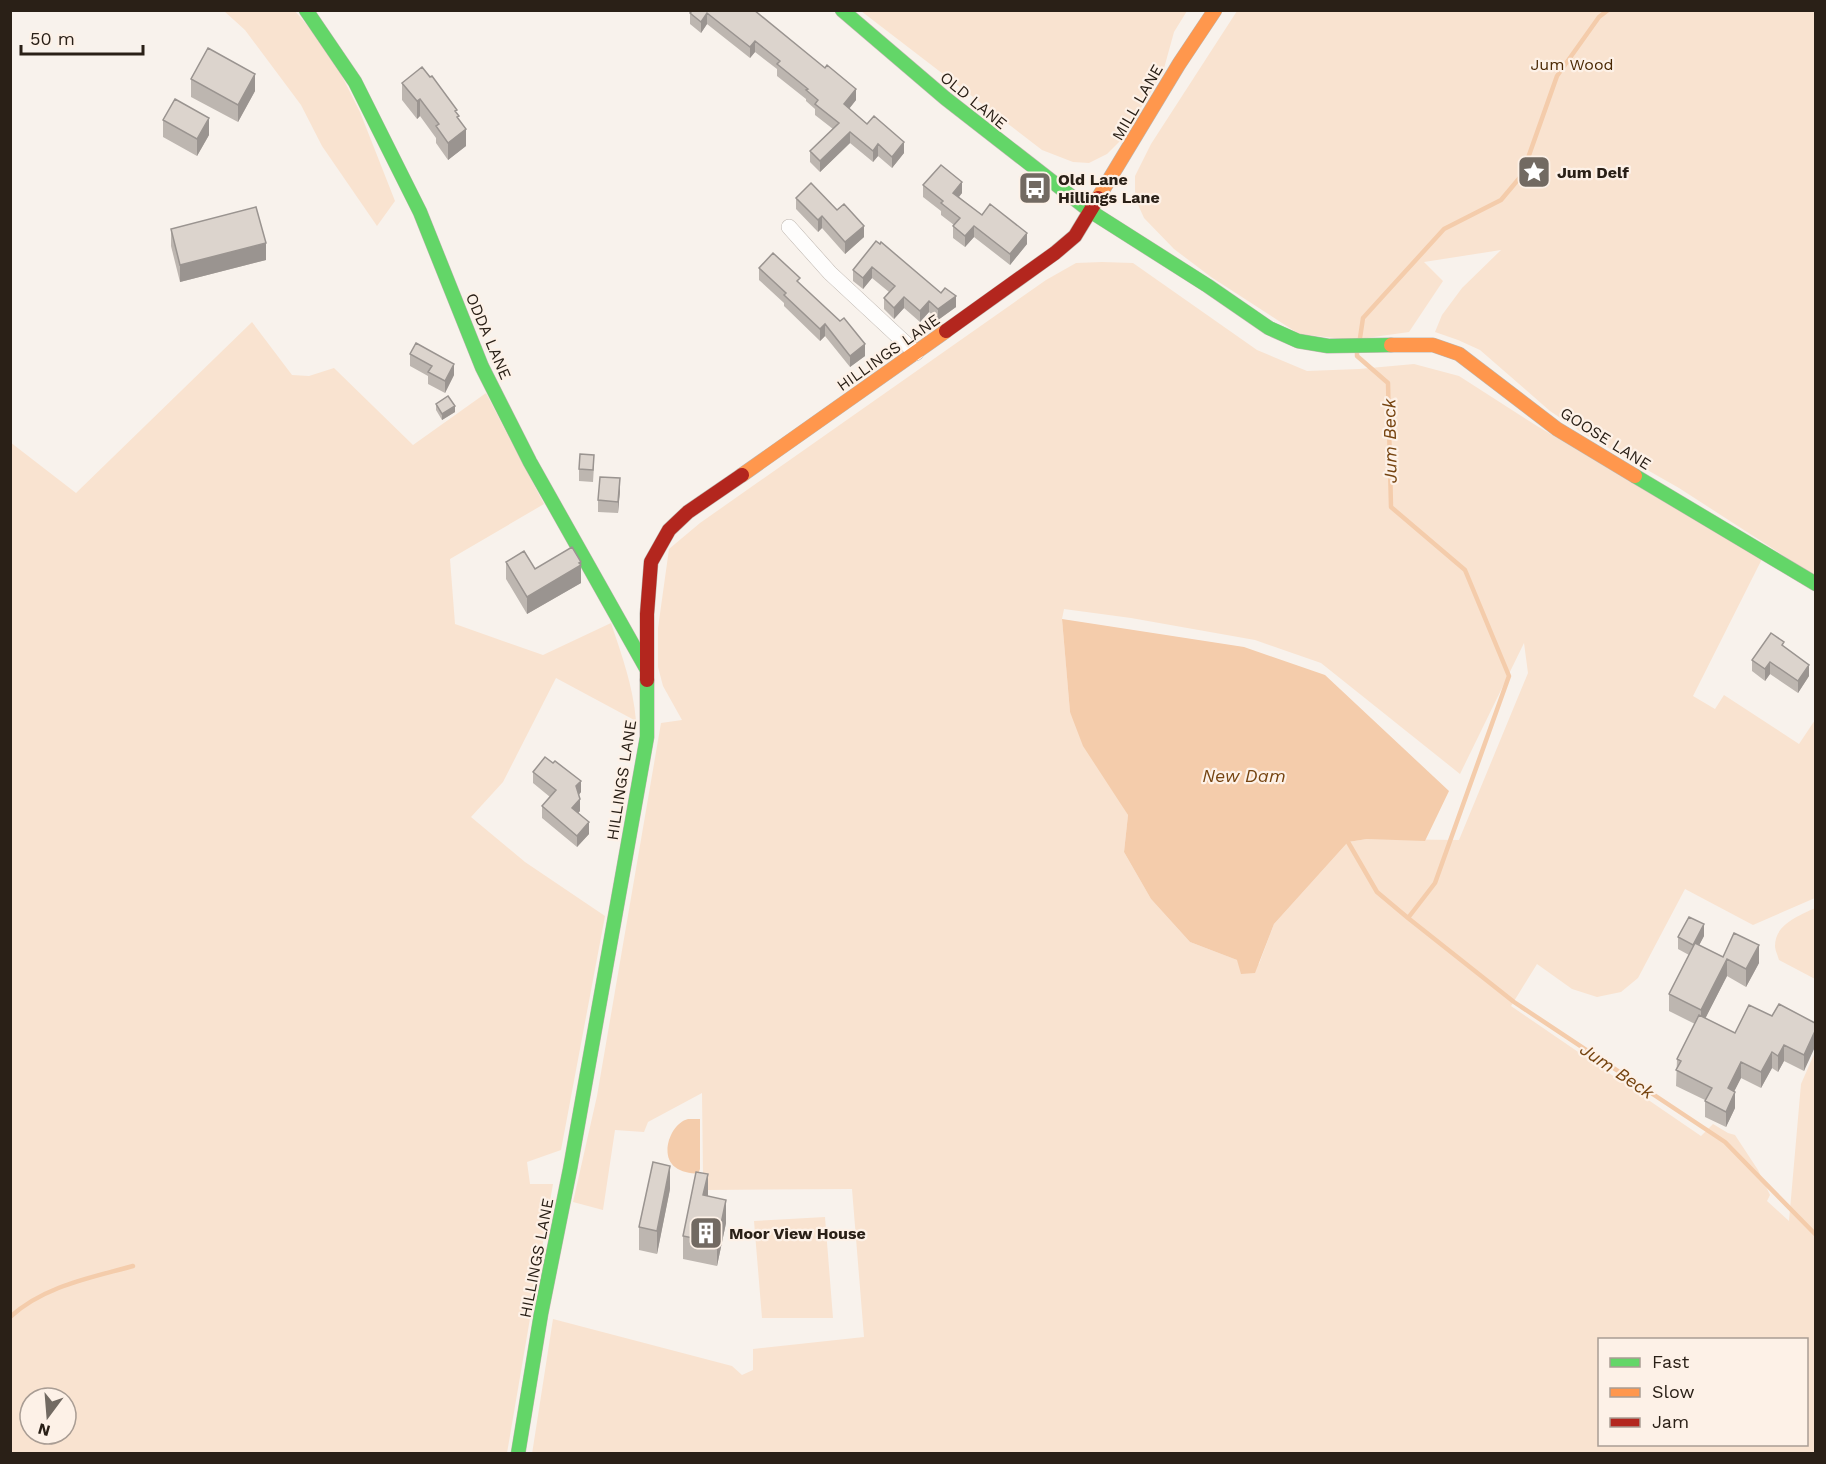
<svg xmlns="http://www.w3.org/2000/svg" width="1826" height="1464" viewBox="0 0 1826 1464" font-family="'Work Sans',sans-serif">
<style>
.green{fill:#f9e3d0;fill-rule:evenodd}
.water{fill:#f4ccab}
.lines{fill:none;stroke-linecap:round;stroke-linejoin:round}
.stream{stroke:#f4ccab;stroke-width:4.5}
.street-casing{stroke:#bdb5ae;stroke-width:16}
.fast-casing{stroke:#bdb5ae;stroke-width:15}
.slow-casing{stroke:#bdb5ae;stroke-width:15}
.jam-casing{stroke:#bdb5ae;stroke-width:15}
.street{stroke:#fefdfc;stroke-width:15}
.fast{stroke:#63d668;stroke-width:14}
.slow{stroke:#ff974d;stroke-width:14}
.jam{stroke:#b3261e;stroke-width:14}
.wall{fill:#bdb6b0}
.shaded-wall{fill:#9a9490}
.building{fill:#dcd4cd;stroke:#9a9490;stroke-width:1.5}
.labels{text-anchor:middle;stroke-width:4.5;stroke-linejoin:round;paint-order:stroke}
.park-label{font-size:16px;fill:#492702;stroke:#fdf1e7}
.street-label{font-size:16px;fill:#2a2017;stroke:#fdf1e7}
.poi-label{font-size:16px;font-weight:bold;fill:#2a2017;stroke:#fdf1e7;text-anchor:start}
.water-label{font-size:18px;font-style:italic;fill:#75430f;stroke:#fdf1e7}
</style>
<rect width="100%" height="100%" fill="#f8f2ec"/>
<path class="green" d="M224,11H295L330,52L360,112L395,201L377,226L322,146L301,105L245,30Z
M861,11H1187L1174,32L1163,72L1122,139L1107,154L1089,163L1073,162L1042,150Z
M1237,11H1815V576L1679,488L1584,434L1550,411L1480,350L1458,340L1435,332L1442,315L1462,288L1501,250L1424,262L1443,281L1409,332L1352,340L1299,334L1211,277L1174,249L1144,218L1135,198V176L1151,144Z
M1102,262L1133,263L1257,350L1307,371L1359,369L1414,364L1459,376L1537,426L1762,559L1693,696L1715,709L1724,695L1799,744L1815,720V898L1753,925L1685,889L1638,978L1621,992L1597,997L1572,989L1537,964L1511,1006L1701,1136L1713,1124L1728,1133L1735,1135L1758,1170L1770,1195L1767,1201L1789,1221L1801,1084L1815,1052V1453L532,1454L553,1319L732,1366L742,1375L753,1370V1349L864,1337L852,1189L707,1190L703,1176L702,1093L648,1122L644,1132L615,1130L603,1210L573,1202L597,1096L661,723L682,720L663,686L658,667V628L669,549L700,523L1046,280L1076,263ZM1064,609L1131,618L1255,640L1321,663L1460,774L1524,643L1528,673L1459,840L1367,839L1348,842L1274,924L1259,964L1237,960L1190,942L1151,899L1124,852L1128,815L1070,712L1062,619ZM1600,1340H1806V1444H1600Z
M252,322L292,375L309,376L334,368L413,445L486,393L544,504L450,559L455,624L543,655L611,623C622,656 633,686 636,721L556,678L503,782L471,817L525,862L605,916L561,1150L527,1162L530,1184H553L507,1453H11L10,442L76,493ZM30,1398H66V1434H30Z
M1815,908V979L1779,960C1778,956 1775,950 1775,946C1775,924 1799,916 1815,908Z
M825,1217L833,1318H762L754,1221Z"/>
<path class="water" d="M1062,619L1244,647L1325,675L1449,791L1425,841L1367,839L1348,842L1274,924L1255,973L1241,974L1237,960L1190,942L1151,899L1124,852L1128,815L1083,746L1070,712Z
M688,1119H700V1169L698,1174C690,1173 681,1172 675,1167C659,1155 671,1123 688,1119Z"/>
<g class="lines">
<path class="stream" d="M1360,338L1363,318L1444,229L1501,200L1522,175L1557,76L1599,17L1608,10
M1357,352V356L1388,383L1391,507L1465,570L1509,676L1435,883L1408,918
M1348,842L1377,892L1408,918L1514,1002L1725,1142L1816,1235
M10,1317C44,1286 90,1278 133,1266"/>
<g class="street-casing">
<path id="street" d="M789,227L830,273L916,353"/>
</g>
<g class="fast-casing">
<path id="fast" d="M306,10L355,82L420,212L482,367L530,462L646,668
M842,10L945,98L1090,211L1208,286L1269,328L1298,341L1328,346L1391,345
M1635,476L1816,584
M518,1454L541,1314L570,1169L647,737V680"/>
</g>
<g class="slow-casing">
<path id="slow" d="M1098,198L1179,64L1215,10
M1391,345H1433L1459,354L1557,429L1635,476
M742,475L946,331"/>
</g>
<g class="jam-casing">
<path id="jam" d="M946,331L1055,253L1075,236L1098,198
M647,680V614L651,562L669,530L688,512L742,475"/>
</g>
<use href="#street" class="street"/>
<use href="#fast" class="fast"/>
<use href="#slow" class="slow"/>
<use href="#jam" class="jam"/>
</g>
<path class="wall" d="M754,10L856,100L849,109L904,153L892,168L878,156L873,162L850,143L820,172L810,162V151L833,129L815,115V109L806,101V99L777,76V69L755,52L750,58L707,24L701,33L690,24V13Z
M430,77L457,115L466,146L448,160L436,143V138L420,116L417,119L402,100V83Z
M191,79L255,91L238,122L191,97Z
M163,120L209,135L197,156L163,137Z
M923,185L962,193L959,197L982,215L1027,244L1010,265L974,237L965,247L953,238V226L954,225L941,215V211L923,197Z
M796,198L864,237L845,254L822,228L818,232L796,209Z
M171,229L266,260L180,282L171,246Z
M880,244L956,307L938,320L929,312L920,322L904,308L894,319L884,309V298L889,292L872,278L863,289L853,281V270Z
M759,268L800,284L865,356L850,367L825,336L820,341L784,306V303L759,280Z
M410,354L454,375L445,393L428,384V376L410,366Z
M436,404L455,412L442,420L436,410Z
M594,466L593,482L579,481V469Z
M620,490L618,513L598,512V500Z
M506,562L535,569L581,562V583L527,614L506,579Z
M1784,647L1809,676L1798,693L1770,674L1765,681L1752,671V660Z
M533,772L581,792L579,795L580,811L578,813L589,834L577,847L542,818V806L550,797L533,783Z
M1704,936L1699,945L1723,957L1759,963L1746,987L1727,976L1705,1018L1735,1033L1772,1016L1815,1023L1804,1071L1784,1061L1778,1072L1772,1068L1761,1088L1741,1078L1734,1091L1735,1108L1726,1127L1705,1117V1100L1676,1086L1677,1059L1695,1024L1669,1011V994L1689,955L1678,949V937Z
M670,1189L657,1254L639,1250V1227Z
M708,1196L726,1223L717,1266L683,1259V1236Z"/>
<path class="shaded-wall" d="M707,13V24L701,33V22Z
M755,41V52L750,58V47Z
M255,74V91L238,122V105Z
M856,89V100L844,115V104Z
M420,99V116L417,119V101Z
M209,118V135L197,156V139Z
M466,129V146L448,160V143Z
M850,132V143L820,172V161Z
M904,142V153L892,168V157Z
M878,144V156L873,162V151Z
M962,182V193L953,204V193Z
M822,216V228L818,232V220Z
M864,226V237L845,254V242Z
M974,226V237L965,247V236Z
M1027,233V244L1010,265V254Z
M266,243V260L180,282V265Z
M872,267V278L863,289V278Z
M956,296V307L938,320V309Z
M904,297V308L894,319V308Z
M929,301V312L920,322V311Z
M825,324V336L820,341V329Z
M865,344V356L850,367V356Z
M454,364V375L445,393V381Z
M455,406V412L442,420V414Z
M620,478V490L618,513V502Z
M581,562V583L527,614V597Z
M1770,662V674L1765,681V669Z
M1809,665V676L1798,693V681Z
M581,781V792L576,798V786Z
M580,799V811L572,820V808Z
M589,822V834L577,847V836Z
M1704,924V936L1693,957V945Z
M1759,945V963L1746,987V969Z
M1727,959V976L1701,1027V1010Z
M1815,1031V1047L1804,1071V1055Z
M1784,1045V1061L1778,1072V1056Z
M1772,1052V1068L1761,1088V1072Z
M1741,1062V1078L1728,1104V1088Z
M1735,1092V1108L1726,1127V1112Z
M670,1166V1189L657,1254V1231Z
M708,1174V1197L703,1195Z
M726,1200V1223L717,1266V1243Z"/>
<path class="building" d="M693,10H754L825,68L827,65L856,89L844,104L867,124L874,116L904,142L892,157L878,144L873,151L850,132L820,161L810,151L839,123L815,104L818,100L806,90L808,89L777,64L780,61L755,41L750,47L707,13L701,22L690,13Z
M208,48L255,74L238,105L191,79Z
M422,67L430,77L432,76L457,110L455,111L459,116L457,117L466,129L448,143L436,126L439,124L420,99L417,101L402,83Z
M175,99L209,118L197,139L163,120Z
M941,165L962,182L953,193L982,215L990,204L1027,233L1010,254L974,226L965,236L953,226L960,218L941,203L943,201L923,185Z
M811,183L837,210L844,204L864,226L845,242L822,216L818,220L796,198Z
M256,207L266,243L180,265L171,229Z
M876,241L880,244L881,242L941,293L945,288L956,296L938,309L929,301L920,311L904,297L894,308L884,298L895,286L872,267L863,278L853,270Z
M773,253L800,278L797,281L840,321L844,318L865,344L850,356L825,324L820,329L784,295L786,293L759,268Z
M416,343L454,364L445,381L428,372L432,366L410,354Z
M448,396L455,406L442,414L436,404Z
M580,454L594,455L593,470L579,469Z
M600,477L620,478L618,502L598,500Z
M572,547L581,562L579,563L581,565L527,597L506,562L524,551L535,569Z
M1771,633L1784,642L1782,645L1809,665L1798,681L1770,662L1765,669L1752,660Z
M545,757L553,763L555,761L581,781L576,786L580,799L572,808L589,822L577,836L542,806L556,790L533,772Z
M1689,917L1704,924L1693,945L1678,937Z
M1734,933L1759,945L1746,969L1727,959L1701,1010L1669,994L1695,943L1723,957Z
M1779,1004L1815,1023V1031L1804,1055L1784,1045L1778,1056L1772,1052L1761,1072L1741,1062L1728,1088L1735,1092L1726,1112L1705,1101L1712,1088L1676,1070L1681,1061L1677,1059L1699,1015L1735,1033L1749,1005L1772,1016Z
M653,1162L670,1166L657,1231L639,1227Z
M696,1172L708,1174L703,1195L726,1200L717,1243L683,1236Z"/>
<defs>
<g id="sight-square" transform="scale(1.725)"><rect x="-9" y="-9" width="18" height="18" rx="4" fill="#726a62" stroke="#fdf1e7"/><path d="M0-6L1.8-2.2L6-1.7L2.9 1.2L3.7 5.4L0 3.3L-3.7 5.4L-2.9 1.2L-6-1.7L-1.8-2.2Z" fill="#fff"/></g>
<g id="bus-square" transform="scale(1.725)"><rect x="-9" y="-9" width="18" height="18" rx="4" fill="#726a62" stroke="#fdf1e7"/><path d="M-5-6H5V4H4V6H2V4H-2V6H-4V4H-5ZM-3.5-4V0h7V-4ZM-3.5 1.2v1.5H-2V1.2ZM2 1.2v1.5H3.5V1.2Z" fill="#fff"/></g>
<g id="building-square" transform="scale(1.725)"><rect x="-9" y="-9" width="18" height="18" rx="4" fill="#726a62" stroke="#fdf1e7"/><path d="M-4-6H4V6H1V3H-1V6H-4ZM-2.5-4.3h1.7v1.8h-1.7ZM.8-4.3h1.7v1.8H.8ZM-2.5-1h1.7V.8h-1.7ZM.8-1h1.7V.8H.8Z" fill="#fff"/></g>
</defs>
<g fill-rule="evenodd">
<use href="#sight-square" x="1534" y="172"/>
<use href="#bus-square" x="1035" y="188"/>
<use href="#building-square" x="706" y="1233"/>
</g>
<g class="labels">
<g class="park-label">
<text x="1572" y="70">Jum Wood</text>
</g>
<g class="street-label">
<text transform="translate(974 100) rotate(39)" y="6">OLD LANE</text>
<text transform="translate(1137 102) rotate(-60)" y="6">MILL LANE</text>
<text transform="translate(489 336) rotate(67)" y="6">ODDA LANE</text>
<text transform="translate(888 352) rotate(-35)" y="6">HILLINGS LANE</text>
<text transform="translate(1606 438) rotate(32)" y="6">GOOSE LANE</text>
<text transform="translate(621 780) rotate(-81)" y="6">HILLINGS LANE</text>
<text transform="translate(536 1258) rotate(-79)" y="6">HILLINGS LANE</text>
</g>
<g class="poi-label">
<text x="1557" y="178">Jum Delf</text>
<text x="1058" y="185">Old Lane<tspan x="1058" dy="18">Hillings Lane</tspan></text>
<text x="729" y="1239">Moor View House</text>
</g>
<g class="water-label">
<text transform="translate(1390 441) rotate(-91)" y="6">Jum Beck</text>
<text x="1244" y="782">New Dam</text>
<text transform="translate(1617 1071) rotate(34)" y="6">Jum Beck</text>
</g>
</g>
<rect width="1826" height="1464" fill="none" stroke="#2a2017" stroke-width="24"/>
<rect x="1598" y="1338" width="210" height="108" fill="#fdf1e7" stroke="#a99d94" stroke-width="1.5"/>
<rect x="1610" y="1358" width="30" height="9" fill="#63d668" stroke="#a99d94" stroke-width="1.5"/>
<text x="1652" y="1368" font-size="18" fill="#2a2017">Fast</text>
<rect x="1610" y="1388" width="30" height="9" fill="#ff974d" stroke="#a99d94" stroke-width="1.5"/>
<text x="1652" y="1398" font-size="18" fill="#2a2017">Slow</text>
<rect x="1610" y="1418" width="30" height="9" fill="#b3261e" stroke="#a99d94" stroke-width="1.5"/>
<text x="1652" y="1428" font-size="18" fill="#2a2017">Jam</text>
<g transform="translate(48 1416) rotate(196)"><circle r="28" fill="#fdf1e7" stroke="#a99d94" stroke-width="1.5"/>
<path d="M0-4.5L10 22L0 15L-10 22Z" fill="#726a62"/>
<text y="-9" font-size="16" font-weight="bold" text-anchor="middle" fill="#2a2017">N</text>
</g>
<path d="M21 45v9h122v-9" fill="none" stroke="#2a2017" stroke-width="3"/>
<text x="30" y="45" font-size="18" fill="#2a2017" stroke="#fdf1e7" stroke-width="4.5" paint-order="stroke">50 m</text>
</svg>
